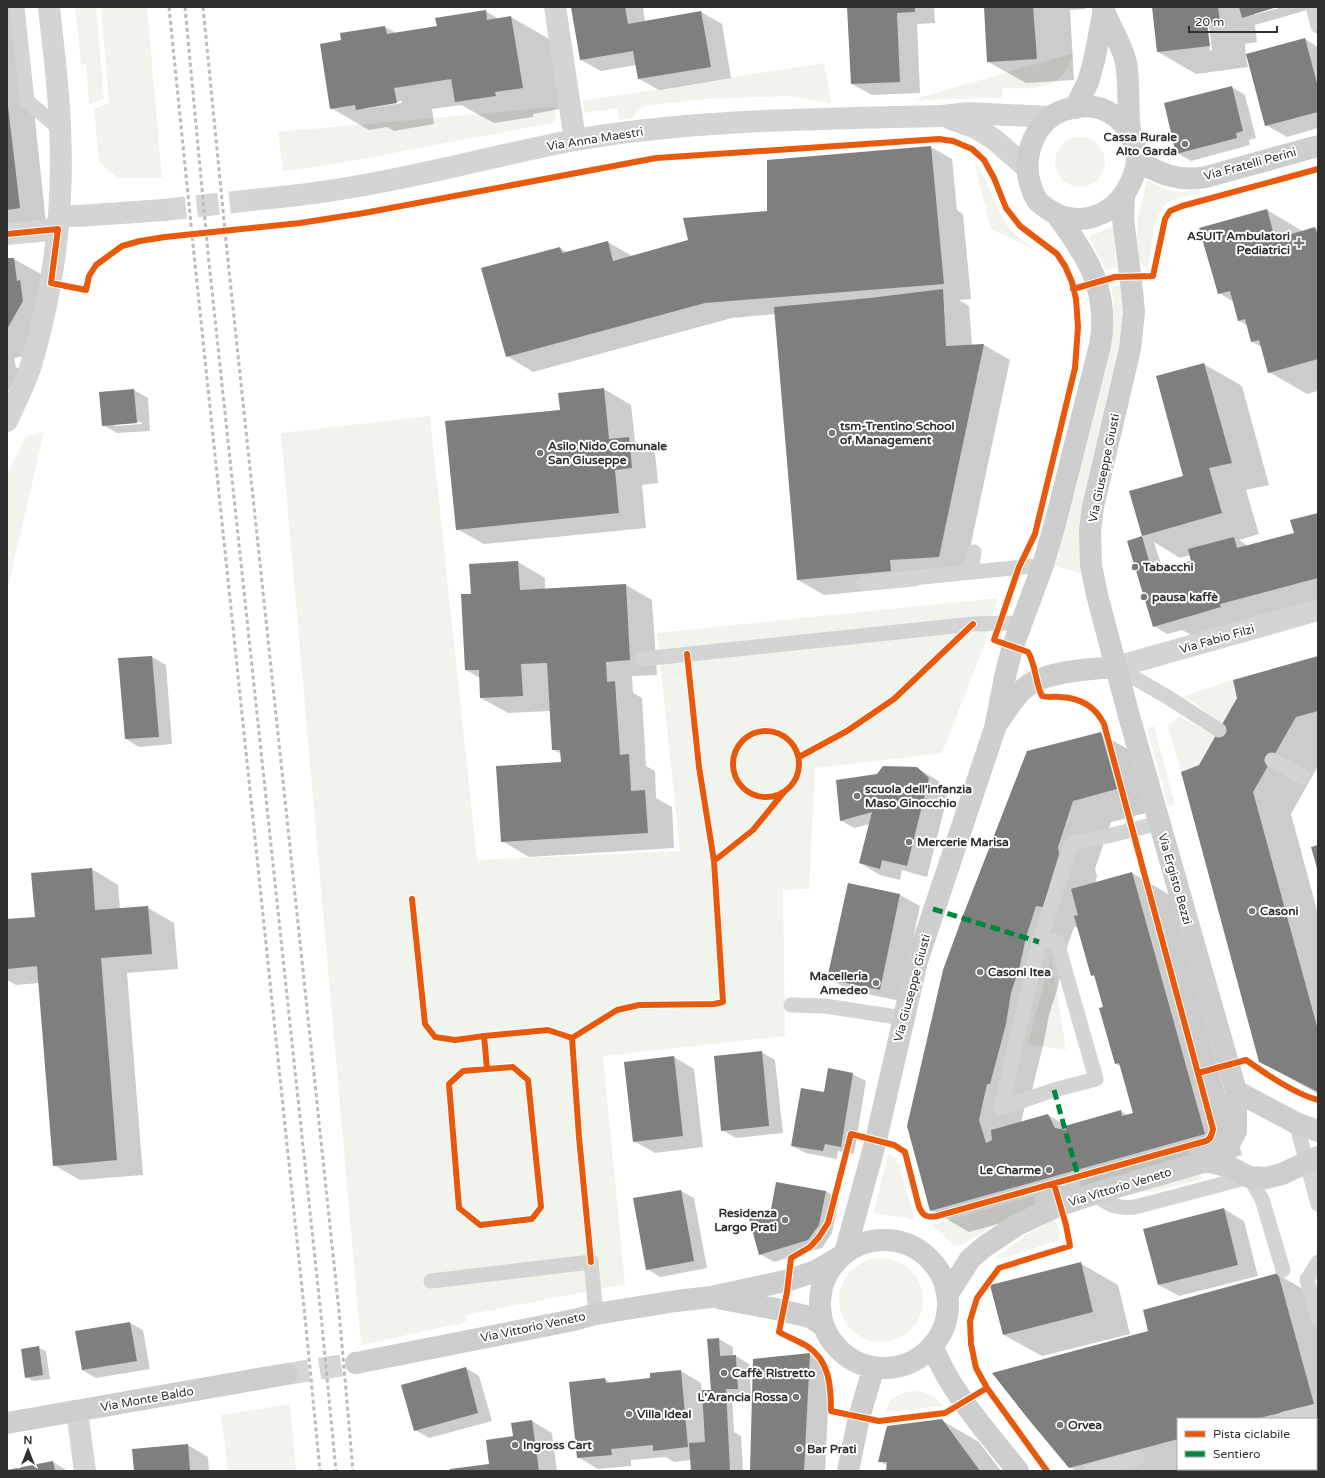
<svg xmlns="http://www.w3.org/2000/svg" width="1325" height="1478" viewBox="0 0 1325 1478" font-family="'Varela Round',sans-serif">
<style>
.green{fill:#f0f4ed}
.shadow{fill:#0003;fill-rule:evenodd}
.building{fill:#7f7f7f}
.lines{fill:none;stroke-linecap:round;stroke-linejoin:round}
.street-tunnel{stroke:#d6d6d6;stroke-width:22;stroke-dasharray:22 11;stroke-linecap:butt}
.secondary-tunnel{stroke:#d6d6d6;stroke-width:22;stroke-dasharray:22 11;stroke-linecap:butt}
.lane{stroke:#d4d4d4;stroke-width:15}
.street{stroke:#d4d4d4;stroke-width:22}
.secondary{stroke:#cecece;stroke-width:22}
.rail{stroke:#bcbcbc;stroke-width:3;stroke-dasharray:4 3;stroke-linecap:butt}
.quiet{stroke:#00873e;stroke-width:5;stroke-dasharray:10 5;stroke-linecap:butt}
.cycleway-casing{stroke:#fff;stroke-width:8}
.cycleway{stroke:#e8590c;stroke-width:6}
.poi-dot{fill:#787878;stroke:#fff;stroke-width:1.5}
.labels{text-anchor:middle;stroke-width:4;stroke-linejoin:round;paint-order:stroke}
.poi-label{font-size:12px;font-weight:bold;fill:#303030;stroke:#fff;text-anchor:start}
.street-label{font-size:12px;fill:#303030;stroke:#fff}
</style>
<rect width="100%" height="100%" fill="#fff"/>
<path class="green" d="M75,7H96L104,99L89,104L86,64H81Z
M101,7H147L162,178H118L99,162L94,109L109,103Z
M1074,53C1071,59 1068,67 1064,73C1050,92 1022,88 1002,88V98L912,100Z
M824,63L831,103L786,96L705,99L643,106L632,118L619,120L617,108L584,113L583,101Z
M554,107L556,118L555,121L552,123L335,164L283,171L278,132Z
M1055 162a25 25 0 1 1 50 0a25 25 0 1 1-50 0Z
M974,162C990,181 993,204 1006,224C1013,234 1024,242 1034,249L991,229Z
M1147,180C1169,193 1175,194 1200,189L1201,193C1191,195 1172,198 1165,205C1153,218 1151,251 1148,268L1143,266L1138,258L1137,233L1138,217Z
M1112,227L1114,228L1115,252L1118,267L1106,270L1089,238L1090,236Z
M1121,285L1124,319L1083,571L1081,573L1055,566L1057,558H1059L1060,554L1058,553L1067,522L1111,339C1114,321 1114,305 1111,287Z
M430,416L477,860L680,851L657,633L998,598L986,641L942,753L815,768L809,889L783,890L785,1036L603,1056L625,1284L466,1315L467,1322L361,1345L281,433Z
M44,432L7,591V474L26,437Z
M1233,680L1237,698L1222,725L1196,704L1182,697Z
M1179,716L1215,736L1199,765L1181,772L1168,725Z
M1154,726L1175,804L1168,806L1147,728Z
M1051,957L1066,1050L1028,1044Z
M1188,1151L1191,1158L1081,1189L1080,1181Z
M888,1154L896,1158L899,1165L915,1221L904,1217L876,1214L874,1212Z
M1197,1174L1205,1178L1154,1192H1147L1137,1190Z
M1034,1196L1036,1205L981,1233L962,1245H954L931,1225Z
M1055,1220L1060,1236L1057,1241L1000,1259L996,1257L1029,1233Z
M839 1300a42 42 0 1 1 84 0a42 42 0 1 1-84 0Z
M918,1391C928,1393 936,1397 943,1406L886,1412C889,1395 903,1392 918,1391Z
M290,1404L296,1471H228L221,1415Z"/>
<path class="shadow" d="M7,7H23L46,223L7,227Z
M571,7H643L645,21L701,12L722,24L731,78L659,90L639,79L636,65L601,71L581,60Z
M855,7H934L935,23L917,24L920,93L872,95L852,84Z
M985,7H1085V9L1070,10L1074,80L1026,83L988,62Z
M1163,7H1275L1254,13V15L1282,7H1306L1307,10L1255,25L1257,42L1245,44L1246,55L1305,39L1318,47V128L1287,137L1266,125L1248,57H1246L1248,67L1196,74L1158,52ZM1207,27H1209L1212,50L1210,51Z
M485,11L499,19L511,17L549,39L560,109L533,114V117L494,123L461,105L432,109L434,124L394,131L387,127L369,130L331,108L342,41L341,34L385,27L396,33L438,27ZM402,101V103L364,109V107Z
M1232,87L1245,95L1256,138L1249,140L1250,145L1191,161L1177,153Z
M931,147L952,159L957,210L963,214L971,299L959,300L969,306L972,345H984L1010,360L965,572L916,575L918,586L824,595L798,580L776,314L732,318L533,372L507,356L560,248L568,253L608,242L632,256L689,241L768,212V161Z
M1267,210L1304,232L1315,228L1318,230V391L1307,394L1269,372L1262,347L1252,342L1248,326L1239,321L1234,302L1219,293Z
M14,259L41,274L43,294L27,356L14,358L16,367L21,370L7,393V260Z
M1204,364L1242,386L1269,485L1246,490L1259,534L1239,540L1248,546L1295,534L1318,514V600L1195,637L1182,630L1167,634L1154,626L1128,541L1143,537L1130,492L1184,476ZM1154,542L1180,558L1190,555L1192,562L1163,570Z
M604,389L631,405L635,441L655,453L658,483L642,485L646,528L484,544L457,529L561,411L559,394Z
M134,390L148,398L150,431L117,433L103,425ZM142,422V424L115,426V424Z
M518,562L545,578V589L626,585L652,600L657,675L632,676L633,693L642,698L646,766L655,771L656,798L672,807L674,848L529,857L502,841L562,763L561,754L553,749L550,711L508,713L481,698L480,678L466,670L472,595Z
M152,657L166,665L172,744L139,747L126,739L119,659Z
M1318,658V766L1291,814L1318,914V1094L1260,1061L1200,766Z
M1100,733L1138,755L1154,811L1111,822L1095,869L1097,876L1095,884L1132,873L1170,895L1242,1155L969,1232L931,1210L908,1126ZM1074,927L1078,928L1092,975L1096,978L1105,1008L1116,1064L1121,1066L1134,1114L1127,1115L1121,1111L1067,1126L1048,1115L1021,1123L1025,1106H1028L1043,1046L1049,1015L1058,987L1063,959Z
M917,768L937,780L949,790L927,877L902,870L900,880L880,875L860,863L870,824L854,828L840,820Z
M92,869L118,885L120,910L148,908L174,923L178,969L127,973L143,1175L80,1180L54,1165L39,983L16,985L7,980V920L36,918Z
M848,884L900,895L920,906L900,1001L849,990L828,978Z
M761,1052L775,1060L783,1133L736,1138L722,1130Z
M674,1057L694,1069L703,1147L655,1153L634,1141Z
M852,1074L866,1081L854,1154L838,1151L837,1159L806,1153L792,1146L825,1093Z
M681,1191L694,1198L707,1268L660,1277L647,1269Z
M825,1191L839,1199L832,1233L822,1248L774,1262L760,1254L772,1210Z
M1224,1209L1244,1221L1258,1276L1179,1296L1159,1285Z
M1080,1263L1118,1285L1130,1334L1042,1356L1004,1335Z
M1277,1274L1315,1296L1318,1306V1434H1316V1419H1178V1469H1185L1178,1471H1076L1070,1467L1149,1332Z
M130,1323L143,1330L150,1369L96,1378L82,1370Z
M719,1339L733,1347V1356H736L749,1364L751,1396L732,1397L734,1432L741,1436L743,1471H692L691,1460L674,1462L666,1457L631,1460V1466L598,1469L578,1457L605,1379L611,1383L651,1379L681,1371L701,1383L702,1392L712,1391L709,1340Z
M39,1348L46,1351L50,1379L33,1381L26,1377Z
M809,1354L830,1366L825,1471H751Z
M466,1368L479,1376L492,1421L429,1438L415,1430Z
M941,1420L979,1442L1001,1471H887L888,1466L879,1461Z
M532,1421L552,1433L557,1471H451L490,1465L514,1437Z
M188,1445L208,1457L209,1471H135Z
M53,1462L68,1471H7Z"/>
<path class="building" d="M571,7H625L628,24L701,11L711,67L638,79L633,51L580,60Z
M847,7H915V12L897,13L900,82L851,84Z
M984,7H1033L1037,59L987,62Z
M1152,7H1218L1220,21L1207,23L1210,46L1157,52Z
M1239,7H1277L1242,18Z
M486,10L487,20L511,16L523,88L495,92L496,96L455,102L451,79L394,88L397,103L356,110L355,105L330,109L320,44L341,40L340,33L385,26L387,34L437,26L435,18Z
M1305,38L1318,87V112L1265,126L1246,54Z
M1232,86L1243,131L1236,133L1237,138L1176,154L1164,103Z
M7,98L20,208L7,210Z
M931,146L944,284L705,303L506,357L481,268L560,247L562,253L608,241L613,261L688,240L683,218L767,211V160Z
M1267,209L1275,239L1315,227L1318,237V359L1268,373L1259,340L1251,342L1245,319L1238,321L1230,291L1218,294L1199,228Z
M7,258H14L17,281L20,280L23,301L7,329Z
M943,289L946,346L984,344L939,557L890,560L891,571L797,580L774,307L870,298Z
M1204,363L1232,463L1209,468L1222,513L1142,536L1129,491L1183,476L1156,376Z
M604,388L609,439L629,437L632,468L615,470L619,513L456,530L445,421L560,410L558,393Z
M134,389L137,423L102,426L99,392Z
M1318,513V578L1220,604L1221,607L1153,627L1127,541L1142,536L1152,572L1191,561L1188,549L1234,537L1237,548L1294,533L1290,520Z
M518,561L520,590L626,584L630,660L606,662L607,682L615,681L620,755L629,754L631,791L645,790L648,833L501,842L496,766L561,762L560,750H552L547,663L521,664L523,696L480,698L479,670H465L461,594H471L469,564Z
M152,656L159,737L125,739L118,658Z
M1318,656V711L1296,717L1253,792L1318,1030V1092L1259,1062L1181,772L1199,765L1237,698L1233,680Z
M1101,732L1117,789L1073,801L1058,847L1059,854L1043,907L1036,906L1026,937L1020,965L1011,993L1006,1024L990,1084H987L979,1120L986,1143L992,1140L991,1130L1048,1114L1055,1128L1066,1130L1065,1126L1121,1110L1122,1116L1133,1113L1119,1063L1115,1064L1099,1008L1103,1007L1094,975L1091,976L1074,916L1078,915L1071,889L1132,872L1205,1134L930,1211L907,1126L943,970L962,918L1027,751Z
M883,766L917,767L929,778L907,866L882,860L880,869L859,863L872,812L840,821L836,780L877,774Z
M1318,845V872L1311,847Z
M92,868L95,910L148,906L152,954L101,958L117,1160L53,1166L37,966L7,969V919L35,917L31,873Z
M848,883L900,894L880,990L827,979Z
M762,1051L769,1126L721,1131L714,1056Z
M674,1056L683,1136L633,1142L624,1062Z
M828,1068L853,1073L841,1147L825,1144L823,1151L791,1146L801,1088L824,1092Z
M776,1182L826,1191L819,1225L808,1240L759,1255L748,1215L771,1209Z
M681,1190L694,1261L646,1270L633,1198Z
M1224,1208L1238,1265L1158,1285L1143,1229Z
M1081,1262L1093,1312L1003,1335L990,1285Z
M1278,1273L1314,1404L1256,1419H1178V1439L1069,1468L1029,1420L992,1373L1148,1331L1143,1310Z
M130,1322L137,1361L82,1370L75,1331Z
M719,1338L720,1356L736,1355V1358L738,1389H726L730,1471H691L689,1443L705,1442L702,1390H711L707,1339Z
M39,1346L43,1375L25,1378L21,1349Z
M810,1353L804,1471H750L753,1359Z
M466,1367L478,1413L414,1431L401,1385Z
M681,1370L688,1447L653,1451V1445L611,1449L612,1455L577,1458L569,1382L605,1378L606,1383L650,1378V1373Z
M942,1419L980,1471H886L887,1462H878L887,1426Z
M532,1420L539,1471H450V1469L489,1464L486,1440L513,1436L511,1423Z
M1316,1442H1318V1471H1258L1257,1469H1316Z
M188,1444L190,1471H134L132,1449Z
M53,1461L55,1471H7V1470Z"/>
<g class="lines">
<path class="street-tunnel" d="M164,210L252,200"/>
<path class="secondary-tunnel" d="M287,1374L356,1363"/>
<path class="lane" d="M17,7L27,101L60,129
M1313,7L1318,26
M971,572L974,552
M863,583L1043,565
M643,659L973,624L1022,623
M1116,667L1169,698L1219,730
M1272,760L1303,777
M1039,942H1057L1096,1079L1054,1090L1001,1108L1039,942L1072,843L1108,836L1159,823
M791,1005L825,1006L903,1018
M1296,1123L1318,1204
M1093,1194C1109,1204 1114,1209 1135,1207L1249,1177L1262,1199L1283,1270
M1318,1262L1307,1280L1318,1319
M431,1281L591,1262L596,1314
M1284,1419L1318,1411
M1091,1471L1137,1458"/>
<path class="street" d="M555,7L575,140
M951,119L976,128L995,140L1027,168
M252,200C285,197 319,193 353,187C427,175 501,154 575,140C696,119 820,119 942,116L969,113L1051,117
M59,216H79L164,210
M7,234L58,229
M7,421C15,403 25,384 31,365C54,288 64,208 60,128C59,88 53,47 49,7
M1116,667L1318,610
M77,1411L85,1471"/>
<path class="secondary" d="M1103,7C1108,25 1123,45 1126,63C1130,85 1127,108 1130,130C1132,144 1140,152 1136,168C1130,190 1116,211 1092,217C1079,221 1063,219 1051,211C1046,208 1041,205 1037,200C1035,197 1033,193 1032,189C1023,167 1028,142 1043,124C1055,109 1084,102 1102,109C1114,113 1122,121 1130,131
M1075,108L1088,82L1094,61L1104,9
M1137,161C1161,174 1178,182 1206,177L1318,146
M999,721C1007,710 1014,696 1026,687C1046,671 1090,669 1116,667
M1236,1091L1296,1123L1318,1131
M1207,1161L1230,1167L1249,1177L1266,1178L1282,1174L1318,1157
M820 1304a64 64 0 1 1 128 0a64 64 0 1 1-128 0Z
M845,1253L876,1140L917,961L995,728L1006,672L1013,646L1043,565L1055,524L1100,345C1110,291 1087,255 1056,214
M948,1294L970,1259L984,1247L1017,1225L1060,1205L1093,1194L1207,1161L1225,1151L1236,1131V1091L1129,716L1097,595L1091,565L1090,530L1093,507L1130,349L1134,312L1132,290L1123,219L1124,195
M722,1299L771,1308L810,1317L824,1326
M933,1348C952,1394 987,1432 1018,1471
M356,1363L574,1320L596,1314L676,1301L711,1297L789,1280L816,1271L843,1255
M7,1423L287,1374
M848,1471L859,1417L874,1367"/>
<path class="rail" d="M169,7L194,254L305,1317L320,1471
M185,7L208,253L321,1315L336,1471
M203,7L227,251L339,1311L353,1471"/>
<path class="quiet" d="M933,909L1039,942
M1054,1090L1078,1176"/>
<g class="cycleway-casing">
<path id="cycleway" d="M7,234L58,229L51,283L86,290L89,276L96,265L122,246L140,241L165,237L300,223L364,213L656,158L939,139L953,141L972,149L984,160L994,178L1006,208L1020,226L1057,254L1065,266L1072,282L1076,299L1078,327L1075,368L1035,534L1019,567L994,640L1028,652C1036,665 1035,682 1042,696C1048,698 1054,696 1061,697C1080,698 1095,706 1104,724L1213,1129C1212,1134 1211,1139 1206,1141L937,1216C927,1218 923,1216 919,1207L905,1152L894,1145L851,1134L828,1223L819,1237L810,1247L791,1258L787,1292L779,1332C788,1337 798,1341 807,1346C830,1361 831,1387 831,1411L879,1421L945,1413L987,1388
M1073,289L1115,277L1153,276L1165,219L1170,211L1182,206L1318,169
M687,654L699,767L714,861
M733 764a33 33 0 1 1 66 0a33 33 0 1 1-66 0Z
M799,757L847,731L894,699L973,624
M412,899L425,1024L435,1037L455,1040L484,1036L548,1030L572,1038
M484,1036L487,1069L463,1071L449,1084L459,1208L480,1225L532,1219L541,1207L528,1080L513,1067L487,1069
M1198,1073L1246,1060C1266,1074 1295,1094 1318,1100
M591,1262L579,1137L572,1038L617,1010L639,1005L714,1004L723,1002L714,861L753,830L784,792
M1047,1471L987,1388L976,1368L971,1344L970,1321L977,1298L999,1268L1070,1246L1066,1225L1054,1184"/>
</g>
<use href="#cycleway" class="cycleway"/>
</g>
<g class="poi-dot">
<circle cx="1185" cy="144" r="4"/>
<path d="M1297 237h4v4h4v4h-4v4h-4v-4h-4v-4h4z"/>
<circle cx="832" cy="433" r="4"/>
<circle cx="540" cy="453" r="4"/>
<circle cx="1135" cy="567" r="4"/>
<circle cx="1144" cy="597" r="4"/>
<circle cx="857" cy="796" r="4"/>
<circle cx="909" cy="842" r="4"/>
<circle cx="1252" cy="911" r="4"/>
<circle cx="980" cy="972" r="4"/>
<circle cx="876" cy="983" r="4"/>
<circle cx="1049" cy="1170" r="4"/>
<circle cx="785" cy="1220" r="4"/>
<circle cx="724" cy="1373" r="4"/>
<circle cx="796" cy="1397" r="4"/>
<circle cx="629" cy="1414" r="4"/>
<circle cx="1060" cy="1425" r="4"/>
<circle cx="515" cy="1445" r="4"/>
<circle cx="799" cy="1449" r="4"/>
</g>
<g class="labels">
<g class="poi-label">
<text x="1177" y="141" text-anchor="end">Cassa Rurale<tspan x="1177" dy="14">Alto Garda</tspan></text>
<text x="1290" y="240" text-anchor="end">ASUIT Ambulatori<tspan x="1290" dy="14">Pediatrici</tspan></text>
<text x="840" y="430">tsm-Trentino School<tspan x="840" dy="14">of Management</tspan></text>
<text x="548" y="450">Asilo Nido Comunale<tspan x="548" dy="14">San Giuseppe</tspan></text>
<text x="1143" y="571">Tabacchi</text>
<text x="1152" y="601">pausa kaffè</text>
<text x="865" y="793">scuola dell'infanzia<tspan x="865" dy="14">Maso Ginocchio</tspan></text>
<text x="917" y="846">Mercerie Marisa</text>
<text x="1260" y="915">Casoni</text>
<text x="988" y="976">Casoni Itea</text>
<text x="868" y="980" text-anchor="end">Macelleria<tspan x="868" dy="14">Amedeo</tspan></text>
<text x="1041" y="1174" text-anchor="end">Le Charme</text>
<text x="777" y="1217" text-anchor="end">Residenza<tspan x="777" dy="14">Largo Prati</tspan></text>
<text x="732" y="1377">Caffè Ristretto</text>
<text x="788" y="1401" text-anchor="end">L'Arancia Rossa</text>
<text x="637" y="1418">Villa Ideal</text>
<text x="1068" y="1429">Orvea</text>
<text x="523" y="1449">Ingross Cart</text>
<text x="807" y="1453">Bar Prati</text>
</g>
<g class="street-label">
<text transform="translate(595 139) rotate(-9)" y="4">Via Anna Maestri</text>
<text transform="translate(1250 164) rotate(-15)" y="4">Via Fratelli Perini</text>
<text transform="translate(1104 468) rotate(-78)" y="4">Via Giuseppe Giusti</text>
<text transform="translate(1217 639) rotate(-16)" y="4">Via Fabio Filzi</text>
<text transform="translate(1175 879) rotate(74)" y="4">Via Ergisto Bezzi</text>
<text transform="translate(912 988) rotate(-75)" y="4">Via Giuseppe Giusti</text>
<text transform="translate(1120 1187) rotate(-17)" y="4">Via Vittorio Veneto</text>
<text transform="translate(533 1327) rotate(-12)" y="4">Via Vittorio Veneto</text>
<text transform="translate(147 1399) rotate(-10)" y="4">Via Monte Baldo</text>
</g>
</g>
<rect width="1325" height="1478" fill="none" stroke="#303030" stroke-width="16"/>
<rect x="1177" y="1418" width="140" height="52" fill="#ffffff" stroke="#acacac"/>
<rect x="1185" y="1431" width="20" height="6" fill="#e8590c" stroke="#acacac"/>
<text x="1213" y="1438" font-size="12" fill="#303030">Pista ciclabile</text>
<rect x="1185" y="1451" width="20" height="6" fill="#00873e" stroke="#acacac"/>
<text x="1213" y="1458" font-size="12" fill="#303030">Sentiero</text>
<g transform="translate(28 1450)" stroke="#ffffff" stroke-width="3" paint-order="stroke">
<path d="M0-3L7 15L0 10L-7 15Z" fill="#303030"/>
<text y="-6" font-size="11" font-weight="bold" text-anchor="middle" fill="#303030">N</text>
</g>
<path d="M1189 26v6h88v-6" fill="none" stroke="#303030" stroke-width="2"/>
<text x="1195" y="26" font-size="12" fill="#303030" stroke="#ffffff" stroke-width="3" paint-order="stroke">20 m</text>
</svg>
